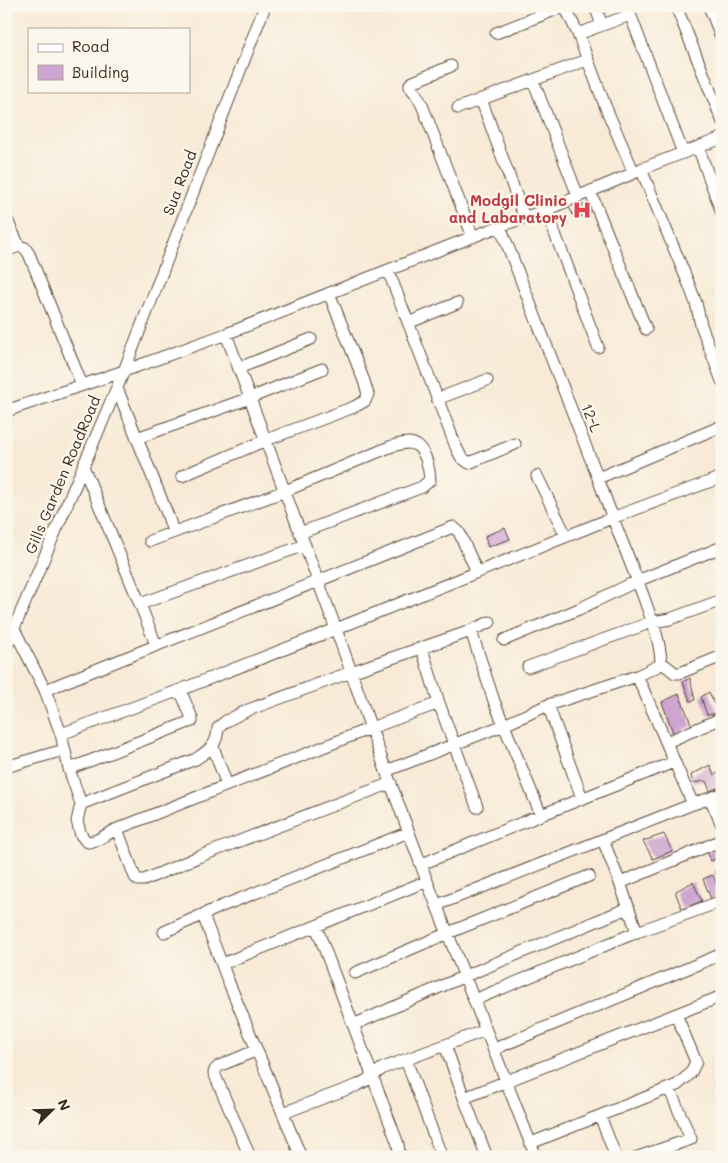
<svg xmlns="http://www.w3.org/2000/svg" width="728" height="1163" viewBox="0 0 728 1163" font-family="Mali,sans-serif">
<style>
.building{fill:#cea5d1}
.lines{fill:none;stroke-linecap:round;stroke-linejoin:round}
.minor-casing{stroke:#57473a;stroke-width:13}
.minor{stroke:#fff;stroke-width:11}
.labels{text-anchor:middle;stroke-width:4.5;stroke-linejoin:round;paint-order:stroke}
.street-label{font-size:15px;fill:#3b2a1e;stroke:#fbf7ec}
.health-label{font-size:15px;font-weight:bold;fill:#be3a42;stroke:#fbf7ec;text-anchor:end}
</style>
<rect width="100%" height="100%" fill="#fbf7ec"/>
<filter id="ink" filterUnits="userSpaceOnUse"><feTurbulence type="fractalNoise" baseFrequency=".02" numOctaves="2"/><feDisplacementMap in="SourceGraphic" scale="10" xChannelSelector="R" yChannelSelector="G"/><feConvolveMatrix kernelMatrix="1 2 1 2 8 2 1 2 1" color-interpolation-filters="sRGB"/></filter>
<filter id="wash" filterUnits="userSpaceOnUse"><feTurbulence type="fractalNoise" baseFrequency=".0096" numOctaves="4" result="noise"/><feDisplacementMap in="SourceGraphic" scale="20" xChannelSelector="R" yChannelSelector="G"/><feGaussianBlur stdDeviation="1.12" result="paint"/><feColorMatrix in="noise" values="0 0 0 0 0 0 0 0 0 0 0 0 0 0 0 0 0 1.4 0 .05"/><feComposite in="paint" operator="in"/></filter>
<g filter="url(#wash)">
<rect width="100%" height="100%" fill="#f8ead7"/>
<g id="blocks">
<path class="building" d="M578,201L580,206L591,202L595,210L575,219L568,205Z
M505,528L510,539L488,547L485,536Z
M690,678L695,700L690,701L683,682Z
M709,692L718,713L707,715L701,697Z
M679,694L692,726L674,735L662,702Z
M710,765L714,775L722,771V786L710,791L706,781L693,783L691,775Z
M664,834L672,851L653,859L643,841Z
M722,845V856L711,861L707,851Z
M722,869V884L720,885L715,871Z
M713,875L721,895L711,899L703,879Z
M693,882L702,901L682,909L676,894V891Z"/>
</g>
</g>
<g filter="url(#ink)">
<use href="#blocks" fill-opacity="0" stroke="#57473a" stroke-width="1"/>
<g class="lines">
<g class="minor-casing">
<path id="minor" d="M595,6L602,25
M627,6L683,153
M676,6L722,120
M709,6L722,39
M630,15L578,34L606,108L634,173
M496,33L560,8L564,9L567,11L578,34
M451,66L413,82L410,84V87L416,94L422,105L473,237
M533,80L578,196
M481,99L524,217
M458,108L587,60
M698,147L722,213
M641,169L690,287L696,303L701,325L722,381
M590,191L646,329
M546,210L598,347
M6,218L19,246L25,248L29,254L82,385
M500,226L598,478C612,518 629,558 644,598C651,619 660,639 661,662L658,666L637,676
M6,251L19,246
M388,270L456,447L461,457L469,463L515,444
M408,323L457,303
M226,334L336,629L386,771L427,881L536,1157
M239,368L311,339
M117,388L168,516L173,532
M437,399L487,380
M6,411L124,371L226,334L500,226L546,210L634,173L641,169L722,138
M137,438L250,398L322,369
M83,466L140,604
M182,476L266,440L354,407L365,401L368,394L364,381L329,293
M537,476L566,536
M598,478L722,426
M150,541L285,491L392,446C397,445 403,443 408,443C425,443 429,467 430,480L422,487L300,533
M14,629L45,690L61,734
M471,631L494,701L541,815
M504,640L579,609L637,581L722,547
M156,645L140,604L305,545
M6,647L124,371L265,6
M422,649L439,703L477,807
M661,662L675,673H680L722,656
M528,667L652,622L670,619L722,600
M45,690L453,527L459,532L477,572
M548,705L582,798
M667,742L722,718
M213,747L227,785
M6,767L53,753L65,750
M69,769L189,722L192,721V718L180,690
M386,771L504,725L548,705L637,676C657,719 674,762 693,804L437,905
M391,783L198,857L144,880H138L135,877L117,829L97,840L89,842L86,841L81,835L77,821L81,804L69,769L61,734L180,690L336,629L612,518L722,477
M710,798L722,825
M81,804L196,759C210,749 217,746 218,728L226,721L248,710L351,672L465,633L490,622
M693,804L722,794
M117,829L371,728L439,703
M603,840L620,883
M722,840L620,883L637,932L722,901
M422,864L541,815L674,762
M203,915L227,978L301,1157
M316,926L398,1144L399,1152L397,1157
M164,932L222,906L409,832
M222,964L427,881
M355,973L448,933L589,876
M474,1000L637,932
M353,1025L465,976L628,908
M445,1045L464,1098
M494,1049L722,954
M406,1060L441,1155
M283,1113L358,1085L367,1080L383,1068L486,1030
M600,1116L616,1157
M531,1143L677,1085L690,1074L696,1062L676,1014
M250,1157L214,1073L215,1070L219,1066L257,1050
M487,1157L464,1098L722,996
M638,1157L691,1139L669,1088"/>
</g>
<use href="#minor" class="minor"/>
</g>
</g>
<defs>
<g id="hospital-bare" transform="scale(1.5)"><path d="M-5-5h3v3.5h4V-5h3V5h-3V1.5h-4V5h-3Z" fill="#e0444e" stroke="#fbf7ec" stroke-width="2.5" paint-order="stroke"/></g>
</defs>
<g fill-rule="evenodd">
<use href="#hospital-bare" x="582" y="210"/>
</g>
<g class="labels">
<g class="street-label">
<text transform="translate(180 183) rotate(-69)" y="5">Sua Road</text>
<text transform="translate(591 418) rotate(69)" y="5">12-L</text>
<text transform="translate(63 475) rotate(-67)" y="5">Gills Garden RoadRoad</text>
</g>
<g class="health-label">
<text x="567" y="206">Modgil Clinic<tspan x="567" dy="17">and Labaratory</tspan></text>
</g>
</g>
<rect width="728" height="1163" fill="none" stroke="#fbf7ec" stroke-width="25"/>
<rect x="28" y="28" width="162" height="65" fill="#fbf7ec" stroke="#aea59a"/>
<rect x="38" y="44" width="25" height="8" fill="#ffffff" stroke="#aea59a"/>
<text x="72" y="52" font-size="15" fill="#3b2a1e">Road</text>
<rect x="38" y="65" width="25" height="15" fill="#cea5d1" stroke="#aea59a"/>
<text x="72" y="78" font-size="15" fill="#3b2a1e">Building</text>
<g transform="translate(52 1110) rotate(67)" stroke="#fbf7ec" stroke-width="4" paint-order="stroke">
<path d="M0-4L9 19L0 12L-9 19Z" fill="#3b2a1e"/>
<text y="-8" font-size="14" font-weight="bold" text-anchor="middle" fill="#3b2a1e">N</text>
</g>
</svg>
